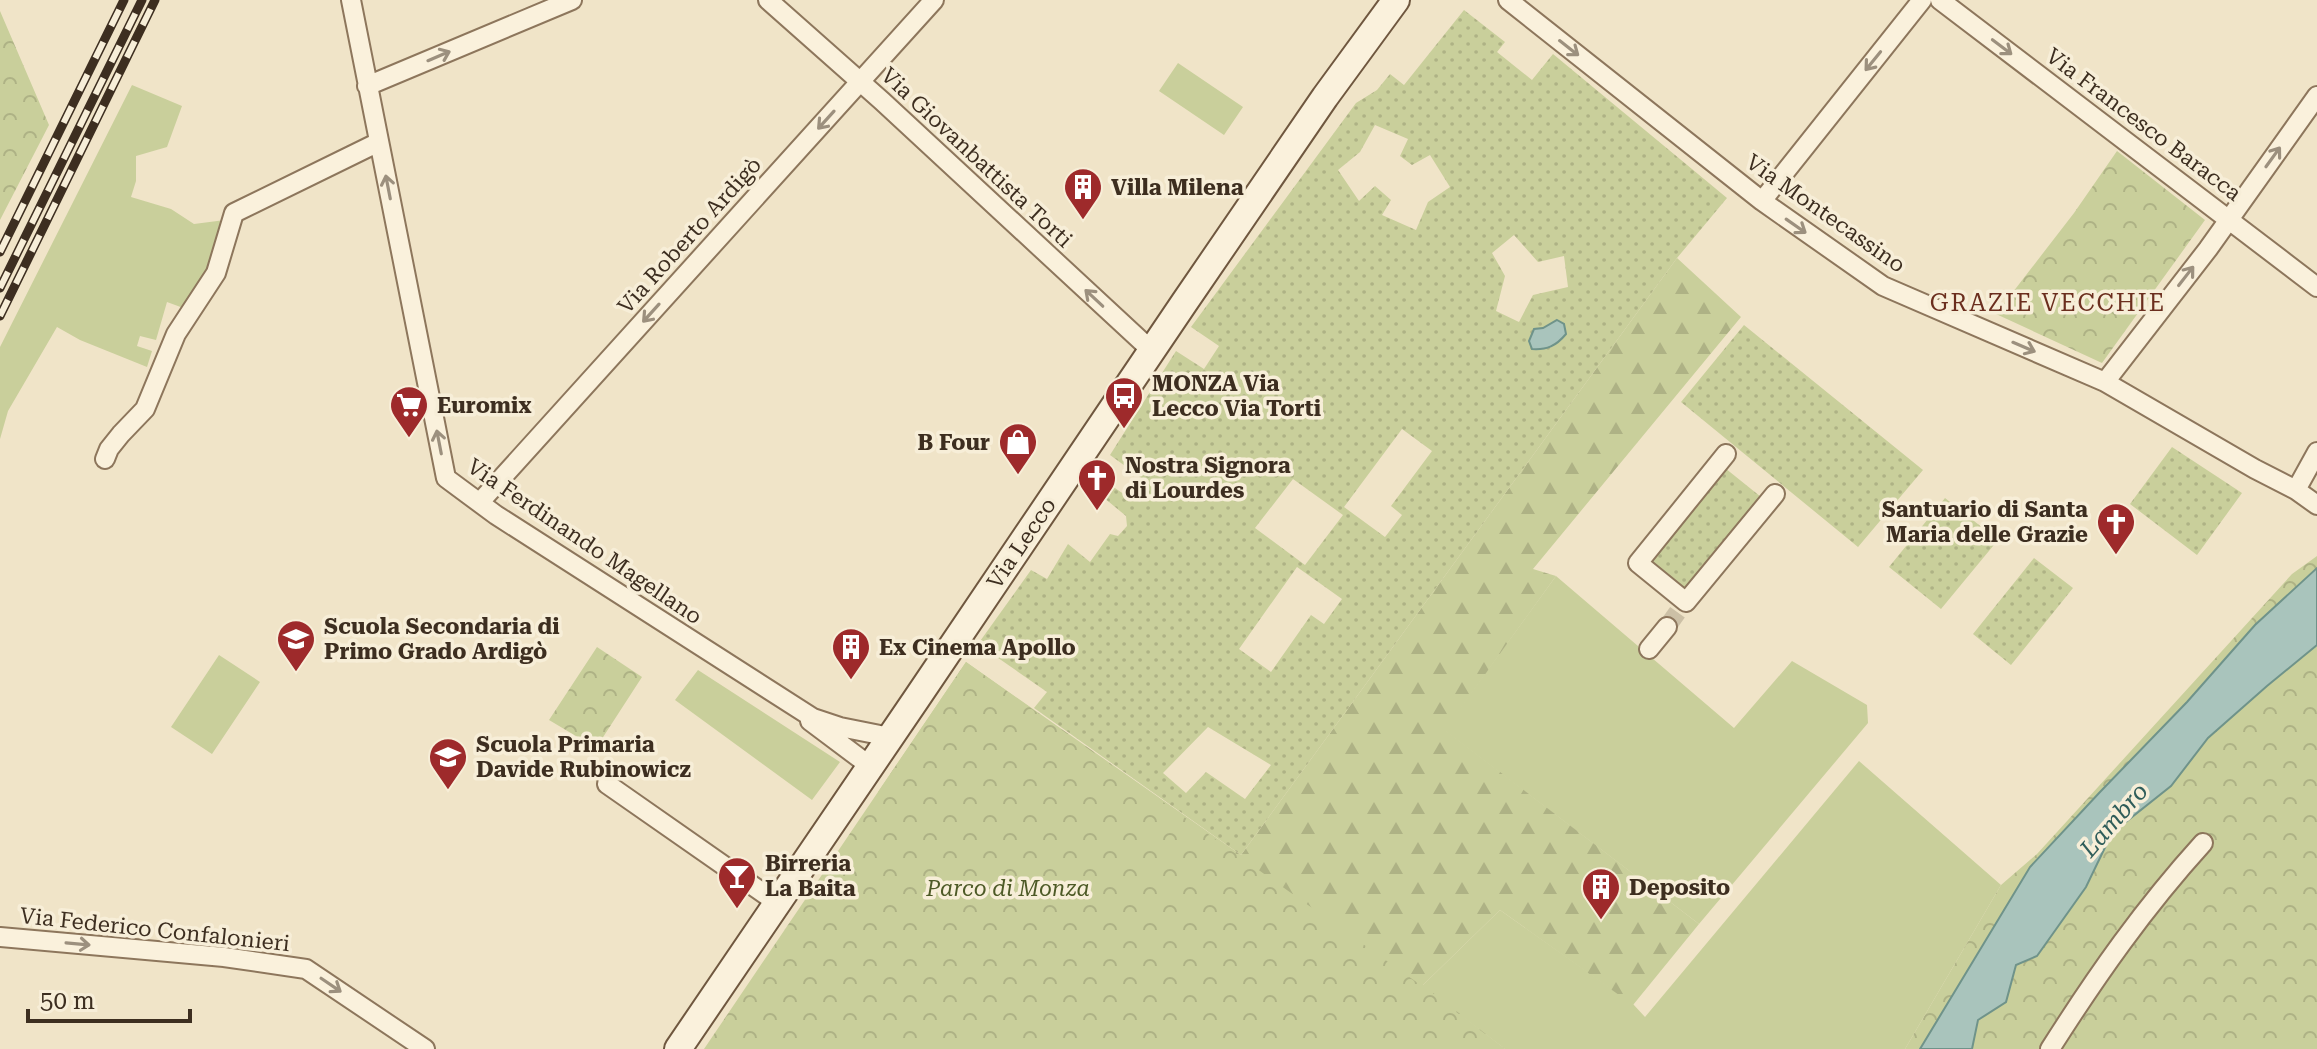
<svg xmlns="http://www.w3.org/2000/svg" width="2317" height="1049" viewBox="0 0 2317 1049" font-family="'Roboto Serif',serif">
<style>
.grass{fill:#c9cf9b}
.forest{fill:url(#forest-firs)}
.park{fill:url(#park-crowns)}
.garden{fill:url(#garden-dots);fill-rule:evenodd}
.water{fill:#a9c4bc;stroke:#6f938a;stroke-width:2}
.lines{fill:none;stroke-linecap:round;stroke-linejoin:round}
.street-tunnel{stroke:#ccc0a6;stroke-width:18;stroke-dasharray:18 9;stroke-linecap:butt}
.street-casing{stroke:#8d765c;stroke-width:22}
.secondary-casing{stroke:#6f573f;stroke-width:30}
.street{stroke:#faf1dc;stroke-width:18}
.secondary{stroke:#faf1dc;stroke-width:26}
.rail-casing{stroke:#3d2e20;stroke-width:9}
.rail{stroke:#f7eed8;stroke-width:6;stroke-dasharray:18;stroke-linecap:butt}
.oneway{stroke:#9c907e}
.labels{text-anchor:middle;stroke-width:7;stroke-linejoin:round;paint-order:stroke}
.street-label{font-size:22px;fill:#3d2e20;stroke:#f7eed8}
.poi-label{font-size:22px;font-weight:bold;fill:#3d2e20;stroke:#f7eed8;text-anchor:start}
.park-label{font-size:22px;font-style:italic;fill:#4d5a26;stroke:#f7eed8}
.neighbourhood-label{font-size:24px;letter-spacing:2px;fill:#6b2e1e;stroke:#f7eed8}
.water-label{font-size:24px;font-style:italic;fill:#2f5d5a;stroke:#f7eed8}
</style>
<defs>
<pattern id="forest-firs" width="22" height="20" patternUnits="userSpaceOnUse" patternTransform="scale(2)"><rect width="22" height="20" fill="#c9cf9b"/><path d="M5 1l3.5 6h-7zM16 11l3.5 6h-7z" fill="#aeb285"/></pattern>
<pattern id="park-crowns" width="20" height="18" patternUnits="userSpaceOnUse" patternTransform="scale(2)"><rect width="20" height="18" fill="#c9cf9b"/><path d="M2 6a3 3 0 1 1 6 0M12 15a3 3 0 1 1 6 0" fill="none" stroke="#aeb285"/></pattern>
<pattern id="garden-dots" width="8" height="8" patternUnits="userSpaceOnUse" patternTransform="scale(2)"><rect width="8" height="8" fill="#c9cf9b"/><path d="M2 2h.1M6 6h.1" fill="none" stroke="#aeb285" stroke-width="1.8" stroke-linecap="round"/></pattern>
</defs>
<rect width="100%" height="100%" fill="#f0e4c8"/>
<path class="grass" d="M1178,63L1243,107L1224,135L1159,91Z
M132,85L182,106L167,147L136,156V181L131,197L171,209L194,224L225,220L208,269L186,309L167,302L156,340L140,336L137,346L152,351L147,367L80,340L57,327L8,411L0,439V347Z
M1556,576L1734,728L1792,661L1867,705L1868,723L1699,924L1444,730Z
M219,655L260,682L212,754L171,727Z
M698,670L840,762L812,800L675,700Z
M1859,761L2001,885L1905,1049H1505L1422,986L1500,910L1633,1004L1645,1017Z"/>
<path class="forest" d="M1677,258L1741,317L1533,569L1556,576L1445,730L1699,924L1633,1005L1500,910L1423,985L1505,1049L878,792L966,662L1241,855Z"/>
<path class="park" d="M0,11L49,125L0,220Z
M2117,151L2205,220L2102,363L1996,314L2074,213Z
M2317,556V1049H1905L2001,885L2037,854L2292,574Z
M597,647L642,677L596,748L549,720Z
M966,662L1422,986L1505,1049H704Z"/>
<path class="garden" d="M1464,10L1505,42L1497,52L1532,80L1553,54L1727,198L1677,258L1241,855L1034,708L1047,692L978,644L1031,570L1047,579L1068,544L1090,562L1110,534L1118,536L1127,526L1126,516L1103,497L1112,486L1131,499L1143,479L1110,455L1176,351L1204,369L1219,346L1191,327L1356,103L1377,90L1390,74L1404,85ZM1375,125L1408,139L1400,156L1412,165L1430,155L1450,187L1428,202L1416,230L1382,215L1391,200L1375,186L1359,201L1338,170L1360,152ZM1514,235L1538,262L1564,256L1568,287L1533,295L1519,322L1496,311L1505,276L1492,253ZM1402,429L1432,451L1391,506L1402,515L1385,537L1344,507ZM1293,479L1343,515L1305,565L1255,528ZM1297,567L1342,599L1324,624L1311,615L1271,672L1239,649ZM1208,727L1271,765L1245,799L1206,772L1186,793L1163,773Z
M1744,325L1923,470L1858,547L1681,402Z
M2172,447L2242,493L2197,555L2130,504Z
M1715,460L1771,505L1687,610L1630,565Z
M1945,498L1998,540L1941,609L1889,567Z
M2034,558L2073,588L2011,665L1973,634Z"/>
<path class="water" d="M1557,320L1564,324L1566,334C1556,346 1547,350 1532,349L1529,341L1534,329L1543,328Z
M2317,568V645L2267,686L2208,738L2171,786L2112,833L2086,887L2037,956L2016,965L2006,1002L1978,1020L1972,1049H1920L2030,867L2100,792L2187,702L2255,625Z"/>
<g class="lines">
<path class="street-tunnel" d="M1667,627L1682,606"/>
<g class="street-casing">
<path id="street" d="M351,0L446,478L496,515L813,718L840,727L890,737
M768,0L882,101L1152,351
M1508,0L1762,201L1883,286L2105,382L2255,469L2296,490L2317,505
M1940,0L2317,287
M367,86L572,0
M1762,201L1922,0
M2105,382L2208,249L2317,96
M1726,454L1638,563L1686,602L1775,494
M105,459L109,449L121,434L145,409L176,334L216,273L234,213L379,142
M2296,490L2317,452
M480,502L934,0
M1649,649L1667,627
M810,721L870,766
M607,784L776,902
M0,937L224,957L306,969L425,1049
M2050,1049C2097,975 2144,908 2203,843"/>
</g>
<g class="secondary-casing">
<path id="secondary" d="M678,1049L917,698L1184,303L1325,97L1396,0"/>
</g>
<use href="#street" class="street"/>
<use href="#secondary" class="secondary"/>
<g class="rail-casing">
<path id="rail" d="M0,252L124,0
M0,288L142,0
M0,316L155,0"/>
</g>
<use href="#rail" class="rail"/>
</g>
<defs><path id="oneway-shaft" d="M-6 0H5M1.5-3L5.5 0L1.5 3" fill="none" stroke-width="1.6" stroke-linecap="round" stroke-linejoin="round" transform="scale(2)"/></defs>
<g class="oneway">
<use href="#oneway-shaft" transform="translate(2002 47) rotate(37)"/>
<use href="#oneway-shaft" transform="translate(1569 48) rotate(38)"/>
<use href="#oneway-shaft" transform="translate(439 56) rotate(-23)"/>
<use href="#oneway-shaft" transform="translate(1873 61) rotate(129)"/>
<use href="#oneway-shaft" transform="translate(826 120) rotate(132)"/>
<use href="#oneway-shaft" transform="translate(2273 157) rotate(-54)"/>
<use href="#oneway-shaft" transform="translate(388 187) rotate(-101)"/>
<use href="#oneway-shaft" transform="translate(1796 226) rotate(35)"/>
<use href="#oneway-shaft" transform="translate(2186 276) rotate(-52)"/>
<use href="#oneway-shaft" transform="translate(1094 298) rotate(-137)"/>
<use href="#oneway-shaft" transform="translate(651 313) rotate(132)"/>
<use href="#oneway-shaft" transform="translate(2024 347) rotate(23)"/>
<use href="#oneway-shaft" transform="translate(439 442) rotate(-101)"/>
<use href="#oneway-shaft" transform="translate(78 944) rotate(5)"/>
<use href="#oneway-shaft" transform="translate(331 985) rotate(34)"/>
</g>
<defs>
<g id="building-pin" transform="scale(2)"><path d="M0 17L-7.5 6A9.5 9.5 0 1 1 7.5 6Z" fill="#9e2a2b" stroke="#f7eed8"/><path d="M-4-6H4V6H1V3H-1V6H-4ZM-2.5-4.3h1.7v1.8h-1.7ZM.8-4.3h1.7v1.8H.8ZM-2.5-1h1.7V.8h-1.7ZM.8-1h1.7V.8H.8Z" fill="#fff"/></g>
<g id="bus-pin" transform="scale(2)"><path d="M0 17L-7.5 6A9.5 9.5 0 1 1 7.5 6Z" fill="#9e2a2b" stroke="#f7eed8"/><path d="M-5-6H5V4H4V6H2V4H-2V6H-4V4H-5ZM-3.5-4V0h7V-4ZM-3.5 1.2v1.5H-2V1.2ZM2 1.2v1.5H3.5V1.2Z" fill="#fff"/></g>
<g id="supermarket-pin" transform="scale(2)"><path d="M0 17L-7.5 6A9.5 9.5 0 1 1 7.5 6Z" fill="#9e2a2b" stroke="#f7eed8"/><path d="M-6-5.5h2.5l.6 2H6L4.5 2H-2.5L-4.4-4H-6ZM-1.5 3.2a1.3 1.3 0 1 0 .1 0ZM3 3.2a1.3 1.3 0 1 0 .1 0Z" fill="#fff"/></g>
<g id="shop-pin" transform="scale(2)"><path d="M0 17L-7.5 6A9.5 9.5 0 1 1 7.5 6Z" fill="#9e2a2b" stroke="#f7eed8"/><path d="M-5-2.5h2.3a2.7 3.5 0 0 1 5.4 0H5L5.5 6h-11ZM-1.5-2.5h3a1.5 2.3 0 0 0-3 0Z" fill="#fff"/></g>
<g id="church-pin" transform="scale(2)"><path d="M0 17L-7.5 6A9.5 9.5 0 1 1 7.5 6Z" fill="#9e2a2b" stroke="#f7eed8"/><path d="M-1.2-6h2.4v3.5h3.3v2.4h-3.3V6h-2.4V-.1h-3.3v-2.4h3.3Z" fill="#fff"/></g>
<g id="school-pin" transform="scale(2)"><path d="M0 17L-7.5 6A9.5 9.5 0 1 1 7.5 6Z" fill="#9e2a2b" stroke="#f7eed8"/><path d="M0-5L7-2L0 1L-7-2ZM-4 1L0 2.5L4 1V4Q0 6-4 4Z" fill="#fff"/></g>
<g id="bar-pin" transform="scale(2)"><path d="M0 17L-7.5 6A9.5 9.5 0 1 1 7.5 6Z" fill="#9e2a2b" stroke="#f7eed8"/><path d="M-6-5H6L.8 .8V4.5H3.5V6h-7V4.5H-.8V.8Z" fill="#fff"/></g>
</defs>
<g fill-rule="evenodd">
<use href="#building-pin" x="1083" y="187"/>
<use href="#bus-pin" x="1124" y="396"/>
<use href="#supermarket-pin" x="409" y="405"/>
<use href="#shop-pin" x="1018" y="442"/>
<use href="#church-pin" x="1097" y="478"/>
<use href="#church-pin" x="2116" y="522"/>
<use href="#school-pin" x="296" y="639"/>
<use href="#building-pin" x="851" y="647"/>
<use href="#school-pin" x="448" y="757"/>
<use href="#bar-pin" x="737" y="876"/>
<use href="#building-pin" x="1601" y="887"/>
</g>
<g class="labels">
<g class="street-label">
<text transform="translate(2144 124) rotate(37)" y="8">Via Francesco Baracca</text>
<text transform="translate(977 157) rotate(43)" y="8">Via Giovanbattista Torti</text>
<text transform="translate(1826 213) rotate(35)" y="8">Via Montecassino</text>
<text transform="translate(689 235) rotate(-48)" y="8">Via Roberto Ardigò</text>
<text transform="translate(585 541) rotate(34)" y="8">Via Ferdinando Magellano</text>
<text transform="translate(1021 543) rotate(-56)" y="8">Via Lecco</text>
<text transform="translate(155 929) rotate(6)" y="8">Via Federico Confalonieri</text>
</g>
<g class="poi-label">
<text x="1111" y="195">Villa Milena</text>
<text x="1152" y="391">MONZA Via<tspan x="1152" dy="25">Lecco Via Torti</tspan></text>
<text x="437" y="413">Euromix</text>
<text x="990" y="450" text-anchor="end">B Four</text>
<text x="1125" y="473">Nostra Signora<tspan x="1125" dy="25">di Lourdes</tspan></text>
<text x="2088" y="517" text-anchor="end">Santuario di Santa<tspan x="2088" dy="25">Maria delle Grazie</tspan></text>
<text x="324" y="634">Scuola Secondaria di<tspan x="324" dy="25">Primo Grado Ardigò</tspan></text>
<text x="879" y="655">Ex Cinema Apollo</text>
<text x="476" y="752">Scuola Primaria<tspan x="476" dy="25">Davide Rubinowicz</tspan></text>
<text x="765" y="871">Birreria<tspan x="765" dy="25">La Baita</tspan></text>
<text x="1629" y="895">Deposito</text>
</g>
<g class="park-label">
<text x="1008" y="896">Parco di Monza</text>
</g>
<g class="neighbourhood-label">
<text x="2048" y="311">GRAZIE VECCHIE</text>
</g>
<g class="water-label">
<text transform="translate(2114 820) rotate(-49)" y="8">Lambro</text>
</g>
</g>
<path d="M28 1009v12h162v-12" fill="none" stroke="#3d2e20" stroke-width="4"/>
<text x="40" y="1009" font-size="24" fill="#3d2e20" stroke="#f7eed8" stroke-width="6" paint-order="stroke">50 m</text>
</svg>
